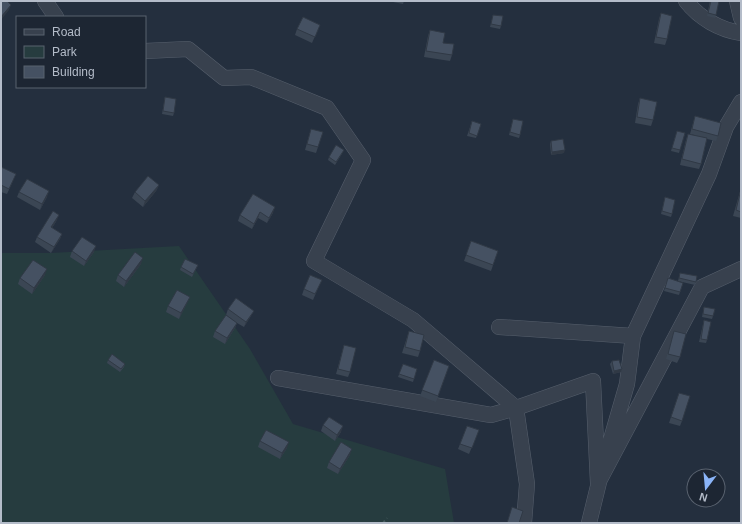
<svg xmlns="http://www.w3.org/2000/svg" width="742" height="524" viewBox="0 0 742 524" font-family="Arial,sans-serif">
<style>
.green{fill:#263c3f}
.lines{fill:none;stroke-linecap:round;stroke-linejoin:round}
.minor-casing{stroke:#565f6c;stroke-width:16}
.path{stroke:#44595c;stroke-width:2;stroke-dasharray:3 3;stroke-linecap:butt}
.minor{stroke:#38414e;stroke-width:15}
.wall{fill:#3b4654}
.shaded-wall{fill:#303945}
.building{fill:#455162;stroke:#303945}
</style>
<rect width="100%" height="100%" fill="#242f3e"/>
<path class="green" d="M179,246L250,349L293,424L445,469L454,523H1V253H51Z"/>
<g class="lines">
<g class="minor-casing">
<path id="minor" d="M45,1L56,17
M686,1C699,18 720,30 741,33
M737,1L741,18
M145,51L188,49L224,78L251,77L327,108L363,160L314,261L413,320L516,408L593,381L598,483L702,287L741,269
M499,327L633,336
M278,378L491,415L516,408L527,484L524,523
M607,453L627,384L633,336L709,174L726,127L741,102
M589,523L601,474"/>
</g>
<path class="path" d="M383,523L387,518"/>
<use href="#minor" class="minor"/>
</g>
<path class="wall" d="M388,1H404L403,4Z
M710,1H719L715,18L707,16Z
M661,13L667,39L665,45L654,43L659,19Z
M493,15L501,26L500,29L490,27Z
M320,25L312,43L295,35L297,29Z
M430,30L443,43L452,55L450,61L424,57L428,36Z
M165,97L174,113L173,116L162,114Z
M640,98L653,120L651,126L635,123L638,104Z
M695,116L718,136L716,141L707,139L701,164L699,169L680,165L686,140L688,134L698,136L690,134Z
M513,119L520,135L519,138L509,135Z
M472,121L481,124L476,138L467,136Z
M311,129L318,147L316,153L305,150Z
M677,131L685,133L679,153L671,151Z
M551,141L564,153L551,155L550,144Z
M343,152L335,165L328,160L329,157Z
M1,167L16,174L7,194L1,192Z
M159,185L156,191L143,207L132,198L135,192Z
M741,188V218L733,216Z
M19,192L47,197L40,210L17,197Z
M253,194L273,213L267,223L258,218L252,229L238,221L240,215Z
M665,197L672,214L671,217L661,214Z
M57,220L52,228L62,234L60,239L51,253L35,242L37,237Z
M471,241L498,251L491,271L464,261Z
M72,251L94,252L84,266L70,257Z
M141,264L124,287L116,281L118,275Z
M198,265L192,277L180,270L181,267Z
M680,273L696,282L695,285L678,281Z
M45,275L32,294L18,284L20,278Z
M668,278L683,283L679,295L664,291Z
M319,286L313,300L302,295L304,289Z
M190,297L179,319L166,312L168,306Z
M704,307L713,316L712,319L702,317Z
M228,309L251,316L244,327L237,323L235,328L225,344L213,337L215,331L233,320L226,315Z
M704,320L707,340L706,343L699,342Z
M409,331L420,351L418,357L402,353Z
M674,331L680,357L677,363L666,359Z
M344,345L350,372L348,377L336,374Z
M108,360L125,364L124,367L120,372L107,363Z
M434,360L449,366L436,402L420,396Z
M612,361L621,372L613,374L610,364Z
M403,364L417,369L413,382L398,377Z
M677,399L682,421L680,426L669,423Z
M323,425L341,432L335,441L321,431Z
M467,426L479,430L469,454L458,449Z
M260,441L287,448L280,459L258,447Z
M350,455L338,474L327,468L329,462Z"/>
<path class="shaded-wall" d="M11,5L9,10L1,20V17Z
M565,150L564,153L551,155L552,152Z
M159,185L156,191L143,207L145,201Z
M49,191L47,197L40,210L42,204Z
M275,207L273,213L267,223L269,218Z
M260,212L258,218L252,229L254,224Z
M59,215L57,220L49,233L51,227Z
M62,234L60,239L51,253L54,247Z
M96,246L94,252L84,266L86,261Z
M143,258L141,264L124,287L126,281Z
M47,269L45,275L32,294L34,288Z
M190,297L179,319L181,313Z
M254,311L251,316L244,327L246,322Z
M237,323L235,328L225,344L227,338Z
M622,369L621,372L613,374L614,371Z
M343,426L341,432L335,441L337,435Z
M289,442L287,448L280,459L282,453Z
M352,449L350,455L338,474L340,469Z"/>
<path class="building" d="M1,1H7L11,5L1,17Z
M711,1H719L716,15L708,13Z
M661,13L672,16L667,39L656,37Z
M493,15L503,16L501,26L491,24Z
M303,17L320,25L315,37L297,29Z
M430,30L445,33L443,43L454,44L452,55L426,51Z
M165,97L176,99L174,113L163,111Z
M640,98L657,102L653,120L637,117Z
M695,116L721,123L718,136L692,129Z
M513,119L523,121L520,135L510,132Z
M472,121L481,124L477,136L469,133Z
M311,129L323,132L318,147L307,144Z
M677,131L685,133L680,150L672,148Z
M688,134L707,138L701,164L682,159Z
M563,139L565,150L552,152L551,141Z
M336,145L344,150L336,162L329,157Z
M1,167L16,174L9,189L1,185Z
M148,176L159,185L145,201L135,192Z
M27,179L49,191L42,204L19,192Z
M741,189V212L736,210Z
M253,194L275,207L269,218L260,212L254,224L240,215Z
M665,197L675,200L672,214L662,211Z
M53,211L59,215L51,227L62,234L54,247L37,237Z
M82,237L96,246L86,261L72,251Z
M471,241L498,251L493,265L466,255Z
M135,252L143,258L126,281L118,275Z
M185,259L198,265L193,274L181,267Z
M33,260L47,269L34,288L20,278Z
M680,273L697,276L696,282L679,278Z
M310,275L322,280L315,294L304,289Z
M668,278L683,283L680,292L665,288Z
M177,290L190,297L181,313L168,306Z
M236,298L254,311L246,322L228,309Z
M704,307L715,309L713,316L703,314Z
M226,315L237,323L227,338L215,331Z
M704,320L711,322L707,340L701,339Z
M409,331L424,335L420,351L405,347Z
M674,331L686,334L680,357L668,354Z
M344,345L356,348L350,372L338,369Z
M112,354L125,364L121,369L108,360Z
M434,360L449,366L438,396L422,390Z
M619,360L622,369L614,371L612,361Z
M403,364L417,369L414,379L399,374Z
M679,393L690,396L682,421L671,417Z
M329,417L343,426L337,435L323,425Z
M467,426L479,430L472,448L460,444Z
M266,430L289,442L282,453L260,441Z
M341,442L352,449L340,469L329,462Z
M512,507L523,511L519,523H507Z"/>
<rect width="742" height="524" fill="none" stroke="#b4bcc9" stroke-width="4"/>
<rect x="16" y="16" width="130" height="72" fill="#1d2633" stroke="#59626f"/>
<rect x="24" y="29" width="20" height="6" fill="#38414e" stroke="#59626f"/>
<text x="52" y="36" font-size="12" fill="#b4bcc9">Road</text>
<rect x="24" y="46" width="20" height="12" fill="#263c3f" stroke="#59626f"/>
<text x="52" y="56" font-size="12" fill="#b4bcc9">Park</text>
<rect x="24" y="66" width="20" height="12" fill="#455162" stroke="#59626f"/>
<text x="52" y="76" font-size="12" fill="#b4bcc9">Building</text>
<g transform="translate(706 488) rotate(196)"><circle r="19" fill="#1d2633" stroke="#59626f"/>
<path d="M0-3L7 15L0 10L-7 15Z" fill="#8ab4f8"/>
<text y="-6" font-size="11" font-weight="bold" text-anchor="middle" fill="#b4bcc9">N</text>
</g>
</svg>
